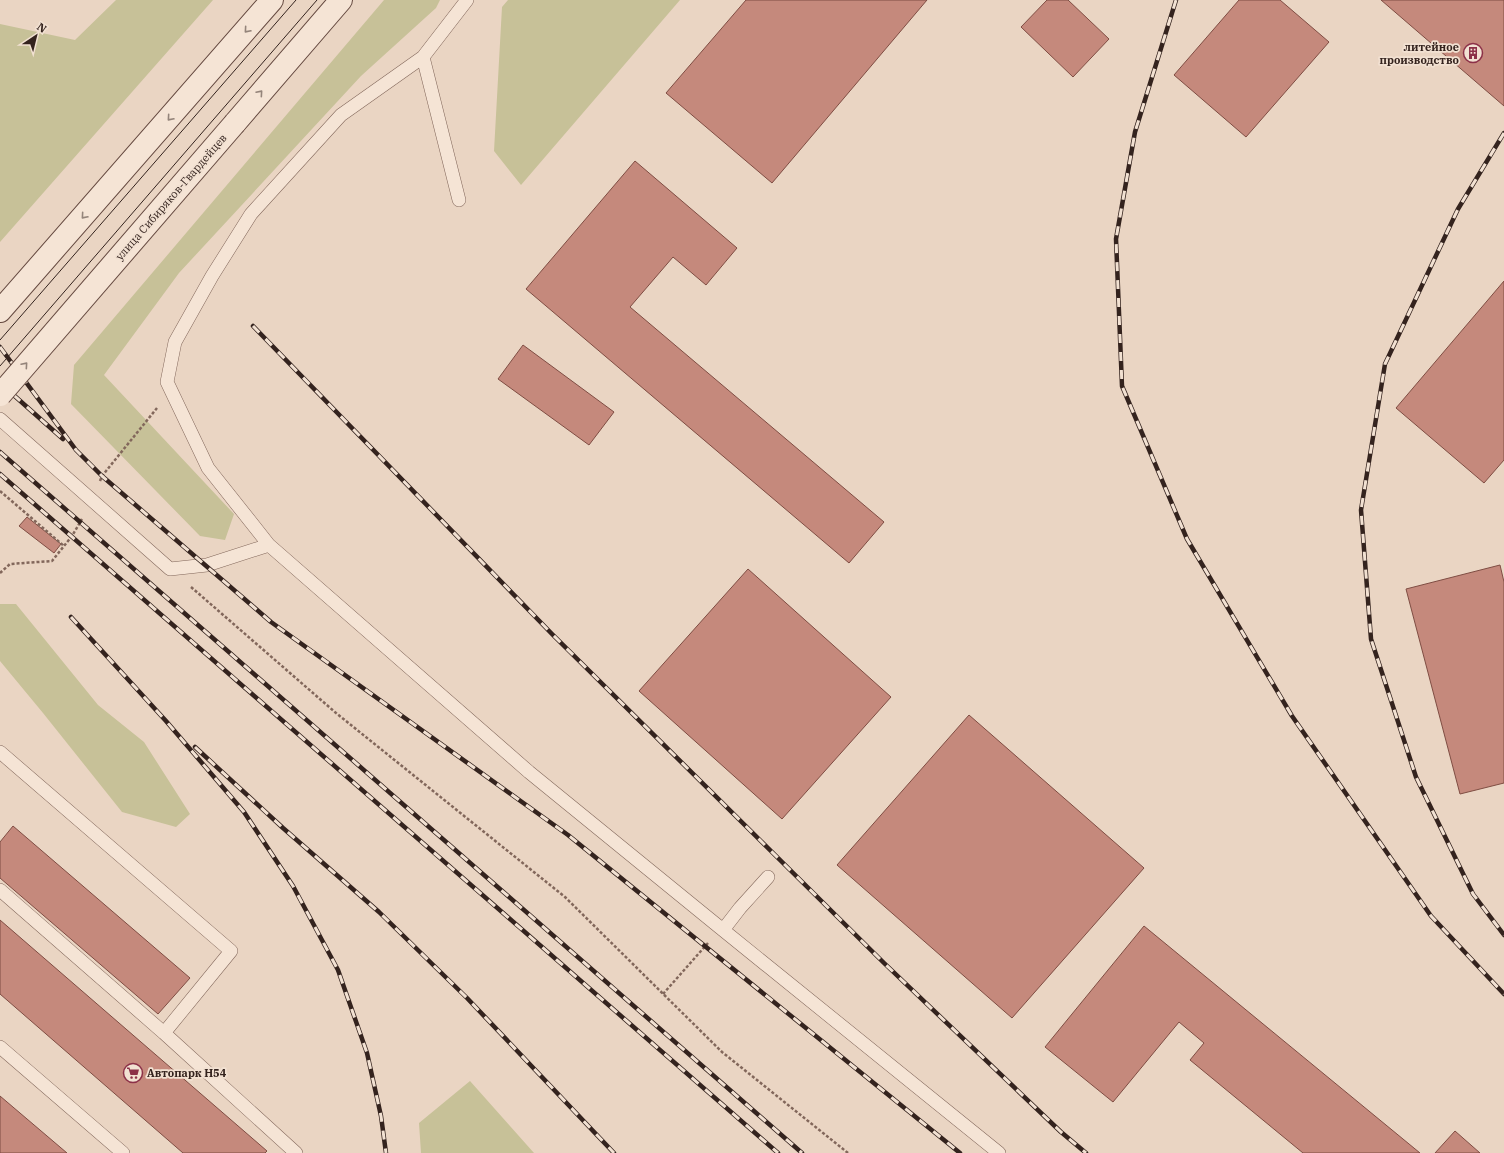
<svg xmlns="http://www.w3.org/2000/svg" width="1504" height="1153" viewBox="0 0 1504 1153" font-family="'IBM Plex Serif',serif">
<style>
.green{fill:#c7c198}
.building{fill:#c5897c;stroke:#7f4d43}
.lines{fill:none;stroke-linecap:round;stroke-linejoin:round}
.service-casing{stroke:#82675b;stroke-width:14}
.secondary-casing{stroke:#64483f;stroke-width:24}
.path{stroke:#82675b;stroke-width:2.5;stroke-dasharray:3 2;stroke-linecap:butt}
.service{stroke:#f5e4d5;stroke-width:13}
.secondary{stroke:#f5e4d5;stroke-width:22}
.tram{stroke:#34231e;stroke-width:1}
.rail-casing{stroke:#34231e;stroke-width:4.5}
.rail{stroke:#f2e1d2;stroke-width:3;stroke-dasharray:9;stroke-linecap:butt}
.secondary-bridge-casing{stroke:#64483f;stroke-width:24;stroke-linecap:butt}
.secondary-bridge{stroke:#f5e4d5;stroke-width:22}
.oneway{stroke:#94847a}
.labels{text-anchor:middle;stroke-width:3.5;stroke-linejoin:round;paint-order:stroke}
.poi-label{font-size:11px;font-weight:bold;fill:#34231e;stroke:#f2e1d2;text-anchor:end}
.street-label{font-size:11px;fill:#34231e;stroke:#f2e1d2}
</style>
<rect width="100%" height="100%" fill="#ead5c3"/>
<path class="green" d="M116,0H213L0,242V24L75,40Z
M384,0H440L436,8L361,76L179,273L104,375L234,514L225,540L200,536L71,404L74,365Z
M508,0H680L521,185L494,151L502,7Z
M0,604H16L98,705L144,742L190,814L176,827L122,812L43,713L0,661Z
M470,1081L534,1153H421L419,1123Z"/>
<path class="building" d="M746,0H927L772,183L666,93Z
M1047,0H1068L1109,39L1073,77L1021,27Z
M1239,0H1280L1329,42L1246,137L1174,75Z
M1381,0H1504V106Z
M635,161L737,248L706,285L673,257L630,307L884,522L849,563L526,289Z
M1504,281V460L1484,483L1396,408Z
M523,345L614,412L589,445L498,379Z
M27,517L61,544L54,553L19,526Z
M1500,565L1504,582V783L1460,794L1406,589Z
M748,569L891,697L782,819L639,691Z
M969,715L1144,868L1012,1018L837,865Z
M13,826L190,978L158,1014L0,878V842Z
M0,920L267,1151L265,1153H183L0,994Z
M1144,926L1420,1153H1303L1190,1060L1204,1043L1179,1022L1113,1102L1045,1047Z
M0,1096L67,1153H0Z
M1455,1131L1480,1153H1435Z"/>
<g class="lines">
<g class="service-casing">
<path id="service" d="M423,57L341,115L251,214L212,276L175,342L167,382L208,468L269,545L529,772L723,930
M459,200L423,57L467,0
M0,419L170,569L207,565L269,545
M0,752L231,951L164,1033L0,890
M768,877L740,908L723,930L999,1153
M164,1033L296,1153
M0,1047L123,1153"/>
</g>
<g class="secondary-casing">
<path id="secondary" d="M235,123L341,0
M0,311L272,0"/>
</g>
<path class="path" d="M100,481L102,476L157,408
M0,491L64,546
M0,573L10,564L52,561L72,536L82,519
M191,587L336,713L565,897L722,1052L848,1153
M663,994L708,943"/>
<use href="#service" class="service"/>
<use href="#secondary" class="secondary"/>
<path class="tram" d="M0,340L296,0
M0,366L317,0"/>
<g class="rail-casing">
<path id="rail" d="M1176,0L1135,132L1116,239L1122,386L1187,539L1292,716L1431,916L1504,994
M1504,133L1458,209L1385,364L1361,510L1371,639L1416,777L1473,894L1504,935
M253,326L552,634L884,963L1061,1132L1086,1153
M0,347L76,450L102,476L271,622L568,835L960,1153
M0,383L63,439
M0,452L802,1153
M0,474L778,1153
M71,617L166,721L244,812L293,886L338,970L367,1053L381,1116L386,1153
M195,747L283,828L379,912L467,998L614,1153"/>
</g>
<use href="#rail" class="rail"/>
<g class="secondary-bridge-casing">
<path id="secondary-bridge" d="M0,395L235,123"/>
</g>
<use href="#secondary-bridge" class="secondary-bridge"/>
</g>
<defs><path id="oneway-chevron" d="M-2-3.5L2.5 0L-2 3.5" fill="none" stroke-width="1.6" stroke-linecap="round" stroke-linejoin="round"/></defs>
<g class="oneway">
<use href="#oneway-chevron" transform="translate(247 30) rotate(131)"/>
<use href="#oneway-chevron" transform="translate(260 93) rotate(-49)"/>
<use href="#oneway-chevron" transform="translate(170 118) rotate(131)"/>
<use href="#oneway-chevron" transform="translate(84 216) rotate(131)"/>
<use href="#oneway-chevron" transform="translate(25 365) rotate(-49)"/>
</g>
<defs>
<g id="building-ring" transform="scale(1)"><circle r="9.5" fill="#f2e1d2" stroke="#8c3148" stroke-width="1.5"/><path d="M-4-6H4V6H1V3H-1V6H-4ZM-2.5-4.3h1.7v1.8h-1.7ZM.8-4.3h1.7v1.8H.8ZM-2.5-1h1.7V.8h-1.7ZM.8-1h1.7V.8H.8Z" fill="#8c3148"/></g>
<g id="supermarket-ring" transform="scale(1)"><circle r="9.5" fill="#f2e1d2" stroke="#8c3148" stroke-width="1.5"/><path d="M-6-5.5h2.5l.6 2H6L4.5 2H-2.5L-4.4-4H-6ZM-1.5 3.2a1.3 1.3 0 1 0 .1 0ZM3 3.2a1.3 1.3 0 1 0 .1 0Z" fill="#8c3148"/></g>
</defs>
<g fill-rule="evenodd">
<use href="#building-ring" x="1473" y="53"/>
<use href="#supermarket-ring" x="133" y="1073"/>
</g>
<g class="labels">
<g class="poi-label">
<text x="1459" y="51">литейное<tspan x="1459" dy="13">производство</tspan></text>
<text x="147" y="1077" text-anchor="start">Автопарк Н54</text>
</g>
<g class="street-label">
<text transform="translate(171 197) rotate(-49)" y="4">улица Сибиряков-Гвардейцев</text>
</g>
</g>
<g transform="translate(36 36) rotate(35)" stroke="#f2e1d2" stroke-width="3" paint-order="stroke">
<path d="M0-3L7 15L0 10L-7 15Z" fill="#34231e"/>
<text y="-6" font-size="11" font-weight="bold" text-anchor="middle" fill="#34231e">N</text>
</g>
</svg>
